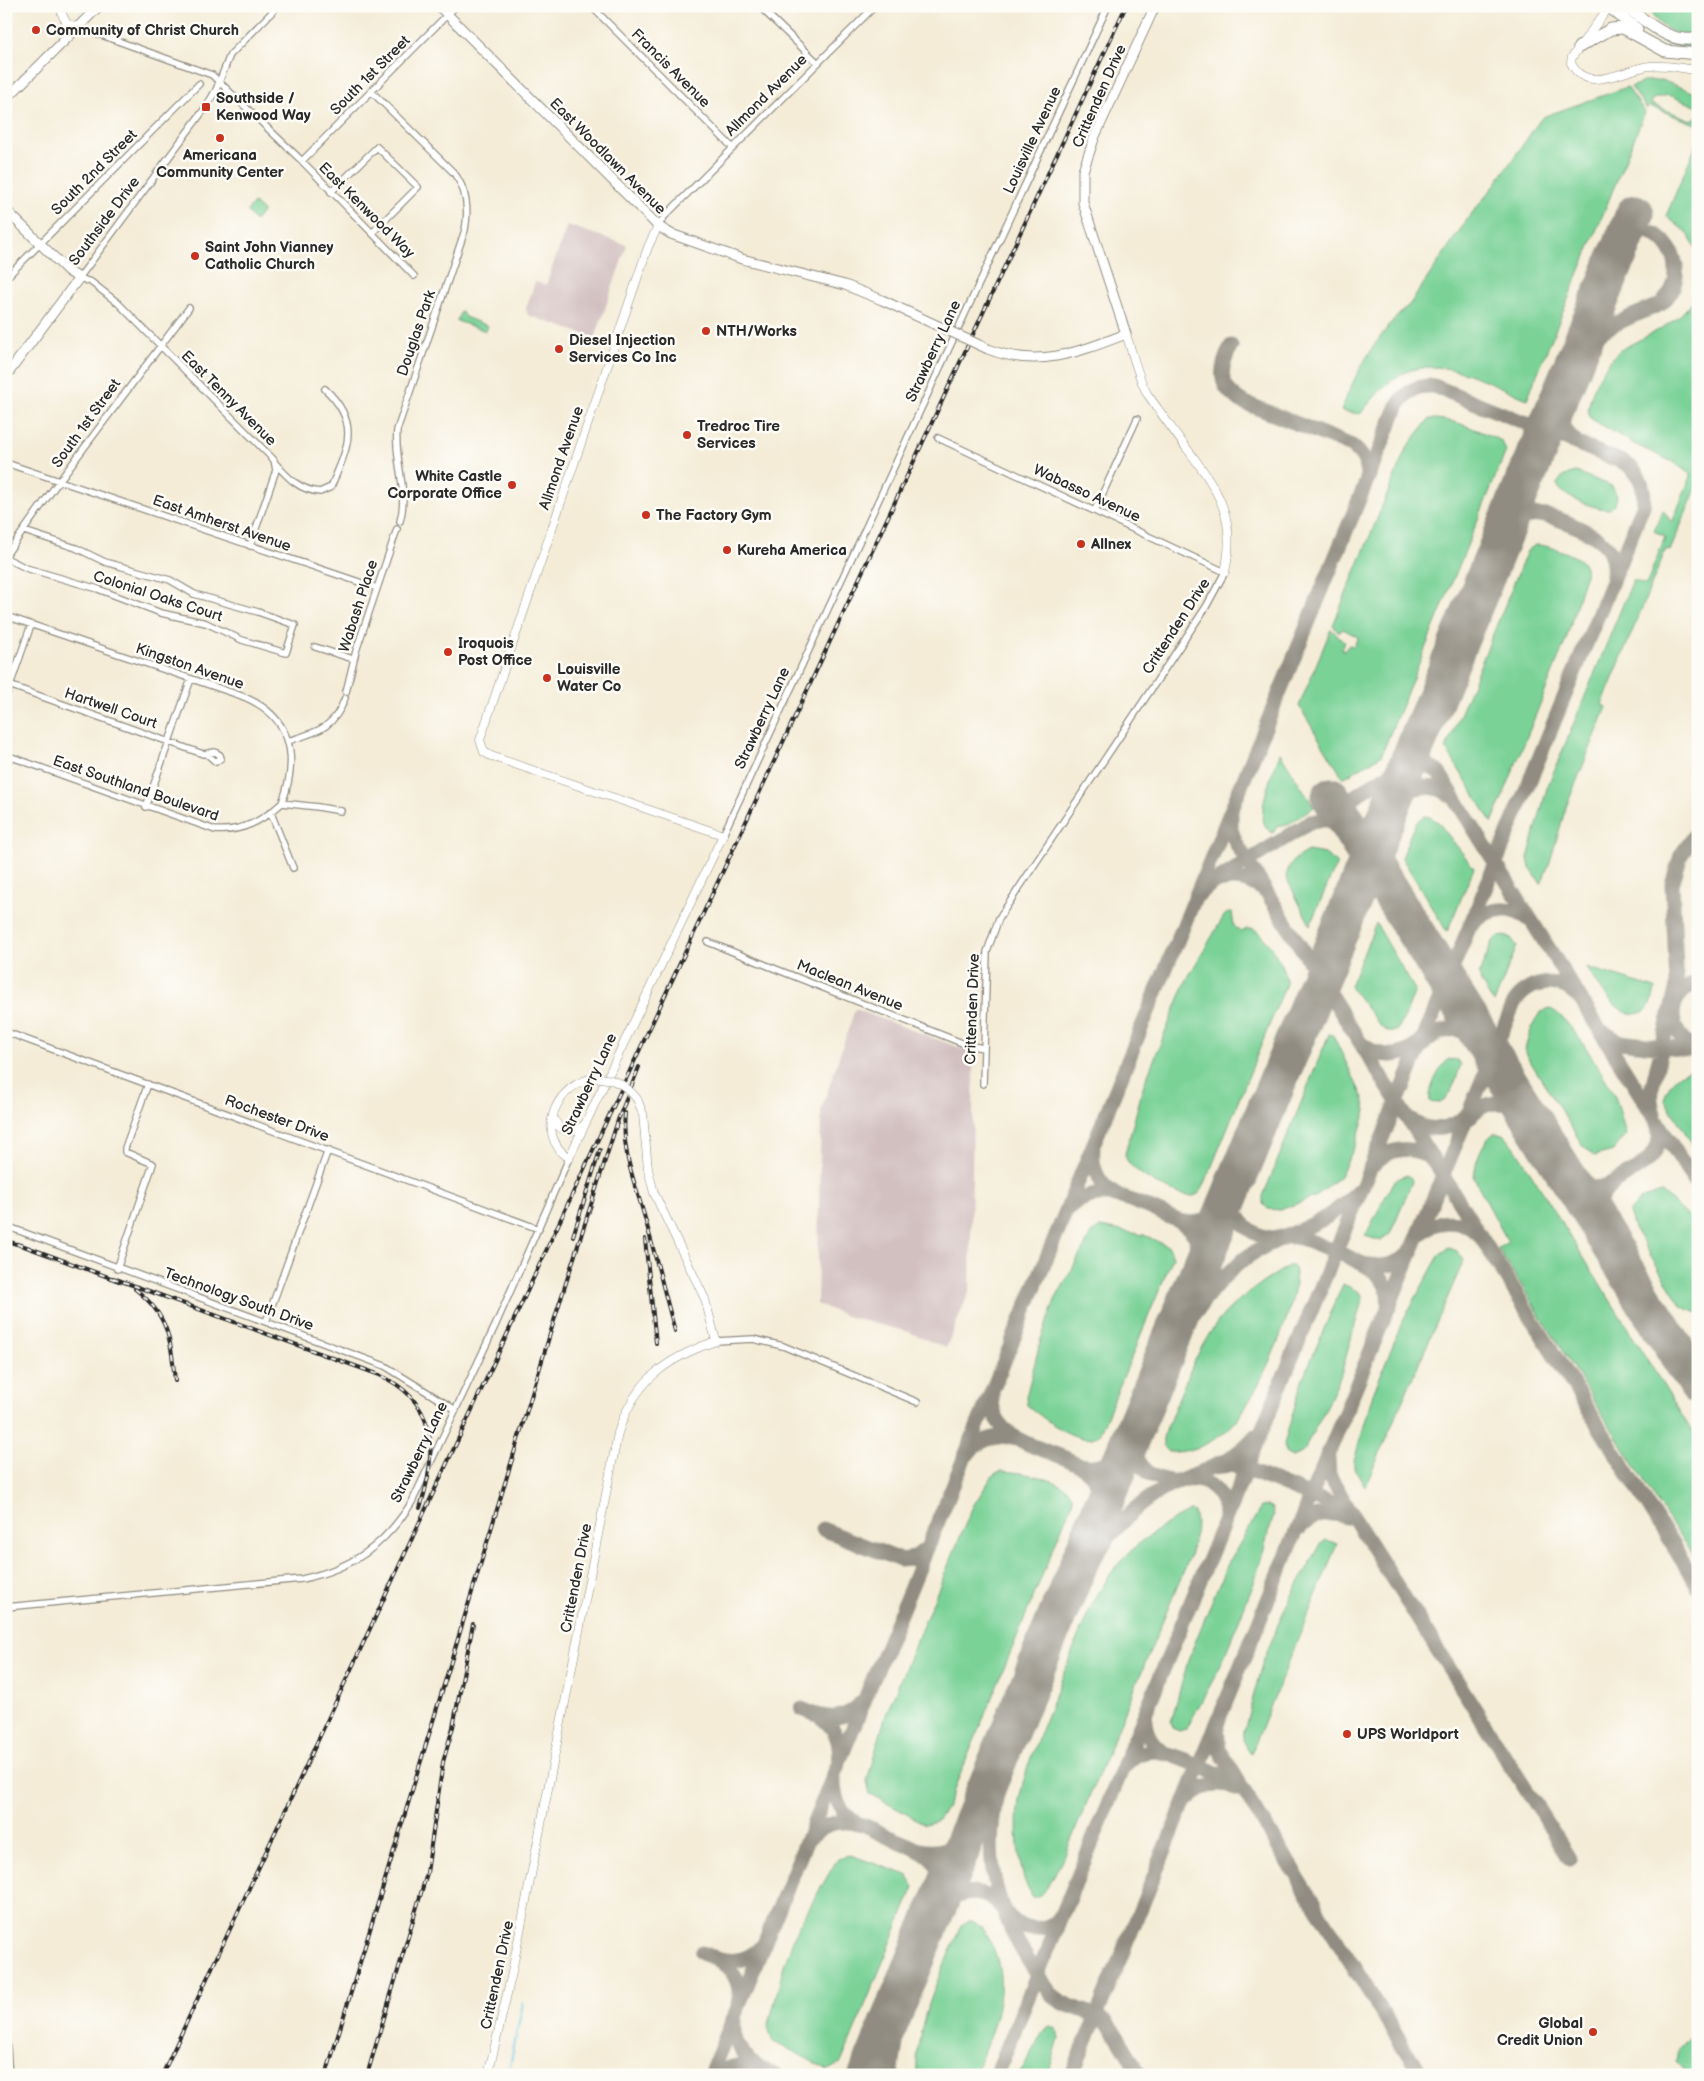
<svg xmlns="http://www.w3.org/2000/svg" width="1704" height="2081" viewBox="0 0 1704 2081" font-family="'Balsamiq Sans',sans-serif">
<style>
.industrial{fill:#d2bfc0}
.green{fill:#7ad297;stroke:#527e61}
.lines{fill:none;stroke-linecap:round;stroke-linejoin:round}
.stream{stroke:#63c3e1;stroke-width:2}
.taxiway{stroke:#908c81;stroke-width:15}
.runway{stroke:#908c81;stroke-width:39}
.minor-casing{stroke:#908c81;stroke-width:8}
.tertiary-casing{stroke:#908c81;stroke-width:9}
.secondary-casing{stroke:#908c81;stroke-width:11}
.motorway-casing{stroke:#908c81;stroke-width:13}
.minor{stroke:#fff;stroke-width:5.5}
.tertiary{stroke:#fff;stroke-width:8}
.secondary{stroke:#fff;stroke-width:9}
.motorway{stroke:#fff;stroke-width:11}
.rail-casing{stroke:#2b2b2b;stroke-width:4}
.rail{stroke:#fdfcf7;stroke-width:2;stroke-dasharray:5.5;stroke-linecap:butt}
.tertiary-bridge-casing{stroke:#908c81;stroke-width:9;stroke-linecap:butt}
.secondary-bridge-casing{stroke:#908c81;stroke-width:11;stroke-linecap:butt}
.tertiary-bridge{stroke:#fff;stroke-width:8}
.secondary-bridge{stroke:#fff;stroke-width:9}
.poi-dot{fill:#c8321e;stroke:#fdfcf7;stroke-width:2}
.labels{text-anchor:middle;stroke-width:5;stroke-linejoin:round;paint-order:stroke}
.poi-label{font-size:15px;font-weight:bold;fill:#2b2b2b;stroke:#fdfcf7;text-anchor:start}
.street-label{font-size:15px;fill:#2b2b2b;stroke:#fdfcf7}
</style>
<rect width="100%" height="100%" fill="#fdfcf7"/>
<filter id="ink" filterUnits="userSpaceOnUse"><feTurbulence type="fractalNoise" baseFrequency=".02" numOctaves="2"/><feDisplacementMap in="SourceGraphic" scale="10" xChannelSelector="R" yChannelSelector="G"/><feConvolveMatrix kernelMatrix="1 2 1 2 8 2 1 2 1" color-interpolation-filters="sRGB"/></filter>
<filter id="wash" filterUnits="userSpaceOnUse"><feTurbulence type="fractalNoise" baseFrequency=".0096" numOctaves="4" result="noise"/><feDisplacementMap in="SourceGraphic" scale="20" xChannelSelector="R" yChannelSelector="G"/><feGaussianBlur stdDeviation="1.12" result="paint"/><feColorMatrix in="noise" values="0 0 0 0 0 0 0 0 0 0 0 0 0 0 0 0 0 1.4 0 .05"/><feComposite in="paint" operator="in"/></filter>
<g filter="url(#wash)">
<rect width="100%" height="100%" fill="#f4ecd7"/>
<path class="industrial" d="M567,225L627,245L595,338L528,315L526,309L535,282L546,285Z
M855,1009L974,1053L970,1290L946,1348L909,1332L849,1317L817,1304L821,1111Z"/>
<path class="green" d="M1647,6H1698V33C1676,39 1656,26 1647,6Z
M1628,19L1698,42V50L1666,44Z
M1661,80L1698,94V107L1669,95L1652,99L1651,104L1691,120L1698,116V125L1649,106L1647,109L1631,87L1646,81Z
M1627,87L1645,112L1527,399C1486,382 1433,348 1391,381C1379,390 1370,403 1360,414L1341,411C1354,374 1380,330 1410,304L1468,218L1494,186L1540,120L1545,116Z
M1698,140V252L1686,232L1666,216Z
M254,203L263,211L256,220H254L247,211Z
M1698,289V484L1670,551L1666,549L1602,705L1607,707L1566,807L1550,862L1541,884L1530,868L1528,858L1547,788L1633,580L1646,585L1665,537L1654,531L1663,510L1672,523L1691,475L1675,463L1634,444L1593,420L1589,417C1585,397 1605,363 1619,351C1647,334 1686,323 1698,289Z
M461,311L465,317L488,326L486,331L457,321Z
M1429,419C1454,418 1479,431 1502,441L1506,451L1381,756L1343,778L1299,706L1331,629L1345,642L1341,649L1344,651L1349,645L1354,646L1358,637L1343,629L1340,632H1338L1333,625L1406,449Z
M1576,472L1612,486L1617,496L1615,504L1610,509C1597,510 1560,497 1557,484C1561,476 1568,474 1576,472Z
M1535,545C1545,544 1574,554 1581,561C1586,565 1586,571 1585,576L1566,640L1492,823L1446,749L1527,551Z
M1280,753L1314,807L1287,825L1283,826L1278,825L1273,833C1249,823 1274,770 1280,753Z
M1425,816L1430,817L1438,822L1474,868L1447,932L1402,858C1407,846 1412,820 1425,816Z
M1308,851L1325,854L1337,863L1310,925L1286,877C1289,862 1295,858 1308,851Z
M1229,912H1232L1234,926L1241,932L1247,929H1254C1266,936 1288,970 1286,984L1203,1188C1200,1193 1197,1196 1191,1196C1176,1197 1125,1170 1125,1154L1144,1084L1187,979L1224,916Z
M1376,923L1415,990L1404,1020L1396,1031H1387L1380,1026L1350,986Z
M1504,936L1511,938L1517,946L1494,1003L1481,982L1479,974L1492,942L1496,938Z
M1586,967L1655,988C1653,999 1652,1009 1640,1013C1617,1020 1598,983 1586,967Z
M1550,1009C1567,1013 1606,1078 1614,1095C1620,1107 1622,1122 1626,1135L1613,1151L1594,1156L1583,1146L1525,1053C1525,1044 1534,1021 1539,1014C1542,1011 1546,1010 1550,1009Z
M1329,1034L1333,1035L1363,1098L1366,1111L1355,1146L1340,1176L1315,1197L1280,1210L1268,1209L1263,1204V1196Z
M1449,1059L1458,1061L1461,1064C1456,1078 1450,1108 1430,1102C1428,1090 1439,1067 1449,1059Z
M1689,1070L1698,1071V1153L1664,1099C1669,1084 1674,1076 1689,1070Z
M1494,1133L1503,1134L1514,1146L1698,1441V1560L1679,1536L1498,1248L1508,1242L1474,1178C1475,1162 1481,1143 1494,1133Z
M1407,1175L1411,1178L1412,1182L1390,1234L1381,1241L1365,1236L1393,1182L1397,1179Z
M1662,1192L1692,1220L1698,1229V1313L1682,1307L1634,1228L1629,1213L1642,1198Z
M1100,1227L1144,1235L1169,1247L1173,1257L1100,1433C1085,1452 1040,1416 1027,1405L1026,1397L1041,1339L1055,1300L1092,1233Z
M1449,1248L1457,1251L1464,1260L1365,1487L1354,1468V1461L1373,1394L1403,1320L1440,1254Z
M1288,1266H1293C1307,1290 1255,1399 1236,1421C1220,1440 1194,1453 1169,1452L1163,1446V1437C1179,1399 1194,1352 1219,1320C1238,1297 1264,1282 1288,1266Z
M1343,1284L1360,1292L1363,1297L1341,1374L1329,1402L1302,1453L1292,1457L1285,1453L1284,1444L1302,1381Z
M1000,1471C1015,1471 1062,1479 1070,1492C1073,1495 1073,1499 1072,1503L946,1809L937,1821L925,1824L870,1794L867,1781L886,1714L973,1506L993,1475Z
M1267,1506L1271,1507L1274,1514L1254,1583L1220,1667L1187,1728L1180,1731L1174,1729L1171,1722L1189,1657L1225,1569L1261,1507Z
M1189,1511L1194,1512C1199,1526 1193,1542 1190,1556L1065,1855L1047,1888L1038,1897H1033C1017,1877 1014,1820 1020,1795C1029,1756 1046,1718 1061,1681C1074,1648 1086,1611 1106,1581C1126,1549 1156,1529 1189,1511Z
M1327,1540L1337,1544L1251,1754L1243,1740L1244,1731L1262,1664L1286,1606L1322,1542Z
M850,1855L907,1875L914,1887L841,2063L828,2070L772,2040L768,2028L784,1965L797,1929L838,1858Z
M968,1921H972C981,1925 985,1933 990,1941C1014,1987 991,2031 975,2075H917C914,2022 942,1973 961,1925Z
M1050,2027L1057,2029L1059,2038L1048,2075H1019L1043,2031Z
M1698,2031V2075H1690L1677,2061L1679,2047Z"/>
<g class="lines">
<path class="stream" d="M508,2075L523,2003"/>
<path class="taxiway" d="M1231,346C1219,370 1217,387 1243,402L1352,446C1363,455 1368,463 1367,478
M1575,360C1592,328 1630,318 1661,304C1704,264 1646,200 1609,246C1600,259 1600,273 1605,287
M1560,397C1557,414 1560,428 1574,440
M1481,588C1489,570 1498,536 1514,524C1523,517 1535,514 1546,516C1562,519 1597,534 1607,547C1613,556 1614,566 1613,576
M1338,807L1400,767C1414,762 1427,762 1439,773L1698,1187
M1231,814V830L1236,843L1698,1586
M1377,846C1382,833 1386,817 1394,805C1407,783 1435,782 1453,797
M1219,881C1236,876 1250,880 1263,890
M1196,897L1211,884L1311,822C1318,821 1325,819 1331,820C1353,824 1370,862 1381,880
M1472,925C1488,906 1512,905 1531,921
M1452,972L1453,989L1482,1037
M1603,1032L1620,1042L1698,1051
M1363,1045C1382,1060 1406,1058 1422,1040
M1422,1046C1429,1037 1437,1032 1448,1030C1482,1025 1497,1067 1512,1091
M1697,1049C1666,1034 1664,996 1698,982
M1407,1118C1427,1133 1450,1132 1467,1114
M1468,1119C1475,1110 1486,1103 1498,1103C1529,1102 1543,1140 1557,1163
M1258,1134C1247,1160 1222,1197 1243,1223C1249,1230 1257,1235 1265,1237C1275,1239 1285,1236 1296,1237C1308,1239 1320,1245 1331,1250C1357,1261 1393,1271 1388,1306
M1093,1149C1091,1170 1100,1186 1118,1196
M1555,1157C1582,1194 1593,1196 1632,1172C1643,1165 1654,1158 1658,1144C1663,1126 1648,1110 1651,1091L1677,986L1672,884L1681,855L1698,831
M1373,1165C1389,1147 1413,1144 1432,1160
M1066,1212C1097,1175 1144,1207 1179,1221C1196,1231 1205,1249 1199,1268L1178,1320
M1179,1221C1208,1228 1222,1213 1233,1188
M1418,1237C1432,1219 1461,1217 1477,1233
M1609,1243C1597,1222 1591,1201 1613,1184
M1368,1265C1385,1268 1400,1265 1411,1250
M992,1394C988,1466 1105,1438 1101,1503C1099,1521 1085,1547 1078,1564
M1134,1438C1132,1460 1148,1479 1170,1481C1178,1482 1186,1479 1194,1480C1214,1481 1226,1499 1225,1518
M967,1455C979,1439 997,1434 1017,1439
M1328,1458L1329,1475L1352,1514
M1080,1465C1097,1469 1114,1463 1125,1448
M1215,1467L1229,1465L1240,1467L1346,1510L1352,1515L1570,1859
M1105,1505C1120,1467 1136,1430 1154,1393C1175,1347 1198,1297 1238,1264C1275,1233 1327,1229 1357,1191
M822,1529L901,1560L914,1558L927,1548
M1298,1530C1310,1515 1329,1510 1346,1517
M1066,1597C1052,1632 1039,1668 1026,1703C1004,1762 981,1824 996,1887C1005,1924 1026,1960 1049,1991C1061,2008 1085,2008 1102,2019C1116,2029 1130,2059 1140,2075
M1066,1608C1089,1563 1118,1514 1164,1489C1196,1471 1231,1466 1256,1435
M802,1709C824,1719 844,1723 862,1702
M1145,1715C1144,1731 1150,1743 1164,1752
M819,1716C834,1726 841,1740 839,1758
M1217,1728L1219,1749L1240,1784
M1125,1766C1131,1757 1140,1752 1151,1751C1168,1750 1228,1777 1242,1788L1421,2075
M834,1778C833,1797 841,1814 858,1824
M1187,1800C1200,1786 1217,1781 1236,1789
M809,1839C818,1828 832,1821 846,1822C860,1822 874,1830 886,1836C913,1847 952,1858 940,1896
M921,1850C966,1860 976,1811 989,1779
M940,1909C954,1893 978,1887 996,1902C1002,1907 1006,1914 1012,1919C1026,1934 1047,1931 1060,1917
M702,1953C723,1962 743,1966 761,1947
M718,1960C733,1969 741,1983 739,2001
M758,2067L776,2075
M710,2075L1398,405C1407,391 1417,385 1434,386L1625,463C1640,472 1646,489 1643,506L996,2075
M716,2075C729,2065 742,2064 758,2067C742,2056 732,2042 734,2021
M868,2075L870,2072
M891,2075L898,2031L909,1990L966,1841
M1072,2075L1514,1003C1531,979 1561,976 1580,999"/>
<path class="runway" d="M1331,797L1698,1386
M868,2075L1635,214"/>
</g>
</g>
<g filter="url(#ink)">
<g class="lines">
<g class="minor-casing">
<path id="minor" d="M591,6L733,148
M759,6L818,63
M79,27L212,75L302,161L414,276
M371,91L454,173C467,190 469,209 465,230L397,430C394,461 409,490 400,521
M302,161L456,6
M331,192L377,147L418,187L372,233
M658,226L665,216L875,6
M6,278L199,84
M938,438L1225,572L1206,607L999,918L987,952L983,1084
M6,463L377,588
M276,464C289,479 300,490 320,492L331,487C348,447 361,423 325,389
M1095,510L1137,419
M250,546L276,470L274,460L118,303L91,282L79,278L206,107L216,90L230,55L278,6
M6,555L54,488L189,308
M6,558L26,568L98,589L161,613L206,623L242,640L286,653L295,625L258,612L194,594L170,580L105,562L76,548L24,531
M6,616L239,695C291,714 300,755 282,803
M315,647L353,659
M6,684L203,754L215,752L220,755L221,758L216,762L208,755
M346,692L356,651L397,529
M6,697L31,625
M288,741C316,732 334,729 345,698
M6,755L215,830C242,832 262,821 282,803L318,807L341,811
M146,807L191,679
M271,813L293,868
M723,835L1108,6
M708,942L967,1045L983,1048
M6,1032L539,1229
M6,1226L385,1366L456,1410
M117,1269L153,1164L125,1152V1148L148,1084
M266,1322L328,1150
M716,1341L753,1339L783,1346L917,1402
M6,1607L302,1579C353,1568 384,1546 412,1502L496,1324L569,1158
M6,2035L9,2075"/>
</g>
<g class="tertiary-casing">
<path id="tertiary" d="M63,6L62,14L67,24L79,27
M1609,7L1572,57L1571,63C1587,96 1626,68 1650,66C1666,64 1683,69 1698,70
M1126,334C1131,348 1140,384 1148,395C1161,413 1174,432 1188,450C1219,491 1237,519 1225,572
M596,1078C557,1082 533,1134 569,1158L723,835L491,756L484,752L480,740L648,247L658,226
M553,1118C561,1133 570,1135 584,1125
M488,2075L511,1977L618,1433C634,1381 667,1358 716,1341L705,1299L654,1193L648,1169L643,1114L637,1099"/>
</g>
<g class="secondary-casing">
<path id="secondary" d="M439,6L658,226L671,234L742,259L845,285L882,300L947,330
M6,99L99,6
M6,210L68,271L79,278L6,376
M988,349C1038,369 1079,352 1126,334L1083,203V171L1095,136L1155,6"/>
</g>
<g class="motorway-casing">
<path id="motorway" d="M1625,6C1647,21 1669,45 1698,38
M1609,7L1637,29
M1579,47L1611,29L1623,28L1665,51L1698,54"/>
</g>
<use href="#minor" class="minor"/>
<use href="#tertiary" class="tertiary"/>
<use href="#secondary" class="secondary"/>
<use href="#motorway" class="motorway"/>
<g class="rail-casing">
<path id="rail" d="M625,1113C621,1155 636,1184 646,1222C656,1258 665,1295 675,1331
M573,1236L600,1150
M645,1239L656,1343
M6,1241L24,1246L119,1281
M113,1278L377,1374C438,1400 438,1452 420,1508
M135,1289C169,1315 171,1341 175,1381
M162,2075L1126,6
M326,2075L557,1311L618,1120L639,1067
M367,2075L427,1873L443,1762L453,1727L473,1624"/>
</g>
<use href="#rail" class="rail"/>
<g class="tertiary-bridge-casing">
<path id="tertiary-bridge" d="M596,1078C614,1078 626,1085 637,1099"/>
</g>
<g class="secondary-bridge-casing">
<path id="secondary-bridge" d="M947,330L988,349"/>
</g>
<use href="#tertiary-bridge" class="tertiary-bridge"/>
<use href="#secondary-bridge" class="secondary-bridge"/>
</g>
</g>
<g class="poi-dot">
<circle cx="36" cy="30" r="5"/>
<rect x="201" y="102" width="10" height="10" rx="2.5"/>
<circle cx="220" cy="138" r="5"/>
<circle cx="195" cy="256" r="5"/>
<circle cx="706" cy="331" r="5"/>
<circle cx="559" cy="349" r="5"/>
<circle cx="687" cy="435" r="5"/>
<circle cx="512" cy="485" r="5"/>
<circle cx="646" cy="515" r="5"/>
<circle cx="1081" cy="544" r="5"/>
<circle cx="727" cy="550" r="5"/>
<circle cx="448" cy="652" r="5"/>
<circle cx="547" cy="678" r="5"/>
<circle cx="1347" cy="1734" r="5"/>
<circle cx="1593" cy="2032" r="5"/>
</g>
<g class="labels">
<g class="poi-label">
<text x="46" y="35">Community of Christ Church</text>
<text x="216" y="103">Southside /<tspan x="216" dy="17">Kenwood Way</tspan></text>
<text x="220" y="160" text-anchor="middle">Americana<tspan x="220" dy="17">Community Center</tspan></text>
<text x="205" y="252">Saint John Vianney<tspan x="205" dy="17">Catholic Church</tspan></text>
<text x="716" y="336">NTH/Works</text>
<text x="569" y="345">Diesel Injection<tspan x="569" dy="17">Services Co Inc</tspan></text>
<text x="697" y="431">Tredroc Tire<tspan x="697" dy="17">Services</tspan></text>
<text x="502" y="481" text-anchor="end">White Castle<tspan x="502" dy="17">Corporate Office</tspan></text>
<text x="656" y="520">The Factory Gym</text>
<text x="1091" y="549">Allnex</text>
<text x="737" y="555">Kureha America</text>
<text x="458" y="648">Iroquois<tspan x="458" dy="17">Post Office</tspan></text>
<text x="557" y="674">Louisville<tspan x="557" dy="17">Water Co</tspan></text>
<text x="1357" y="1739">UPS Worldport</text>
<text x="1583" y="2028" text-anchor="end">Global<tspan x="1583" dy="17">Credit Union</tspan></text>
</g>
<g class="street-label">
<text transform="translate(671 68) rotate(45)" y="5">Francis Avenue</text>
<text transform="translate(370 75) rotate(-45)" y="5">South 1st Street</text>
<text transform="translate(766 95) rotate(-45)" y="5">Allmond Avenue</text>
<text transform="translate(1099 96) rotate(-66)" y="5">Crittenden Drive</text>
<text transform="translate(1032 140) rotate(-65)" y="5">Louisville Avenue</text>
<text transform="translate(608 156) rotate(45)" y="5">East Woodlawn Avenue</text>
<text transform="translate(94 172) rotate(-45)" y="5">South 2nd Street</text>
<text transform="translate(367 210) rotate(45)" y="5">East Kenwood Way</text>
<text transform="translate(104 221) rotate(-53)" y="5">Southside Drive</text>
<text transform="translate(416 333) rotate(-71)" y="5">Douglas Park</text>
<text transform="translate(933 351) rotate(-65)" y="5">Strawberry Lane</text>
<text transform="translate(229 398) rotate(45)" y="5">East Tenny Avenue</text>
<text transform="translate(86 423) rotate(-54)" y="5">South 1st Street</text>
<text transform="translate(561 458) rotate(-71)" y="5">Allmond Avenue</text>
<text transform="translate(1087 493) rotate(25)" y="5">Wabasso Avenue</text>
<text transform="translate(222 523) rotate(19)" y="5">East Amherst Avenue</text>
<text transform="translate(158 596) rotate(18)" y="5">Colonial Oaks Court</text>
<text transform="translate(358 606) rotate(-72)" y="5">Wabash Place</text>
<text transform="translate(1176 626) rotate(-57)" y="5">Crittenden Drive</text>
<text transform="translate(190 666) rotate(19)" y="5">Kingston Avenue</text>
<text transform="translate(111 708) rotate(19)" y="5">Hartwell Court</text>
<text transform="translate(762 718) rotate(-65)" y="5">Strawberry Lane</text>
<text transform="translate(136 788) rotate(19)" y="5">East Southland Boulevard</text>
<text transform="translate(850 985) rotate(22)" y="5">Maclean Avenue</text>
<text transform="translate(972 1009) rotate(-88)" y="5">Crittenden Drive</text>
<text transform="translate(589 1084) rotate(-65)" y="5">Strawberry Lane</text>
<text transform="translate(277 1118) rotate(20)" y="5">Rochester Drive</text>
<text transform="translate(239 1299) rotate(20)" y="5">Technology South Drive</text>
<text transform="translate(419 1452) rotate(-64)" y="5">Strawberry Lane</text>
<text transform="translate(576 1578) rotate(-79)" y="5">Crittenden Drive</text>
<text transform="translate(497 1975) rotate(-78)" y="5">Crittenden Drive</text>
</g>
</g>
<rect width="1704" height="2081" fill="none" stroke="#fdfcf7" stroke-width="25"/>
</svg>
